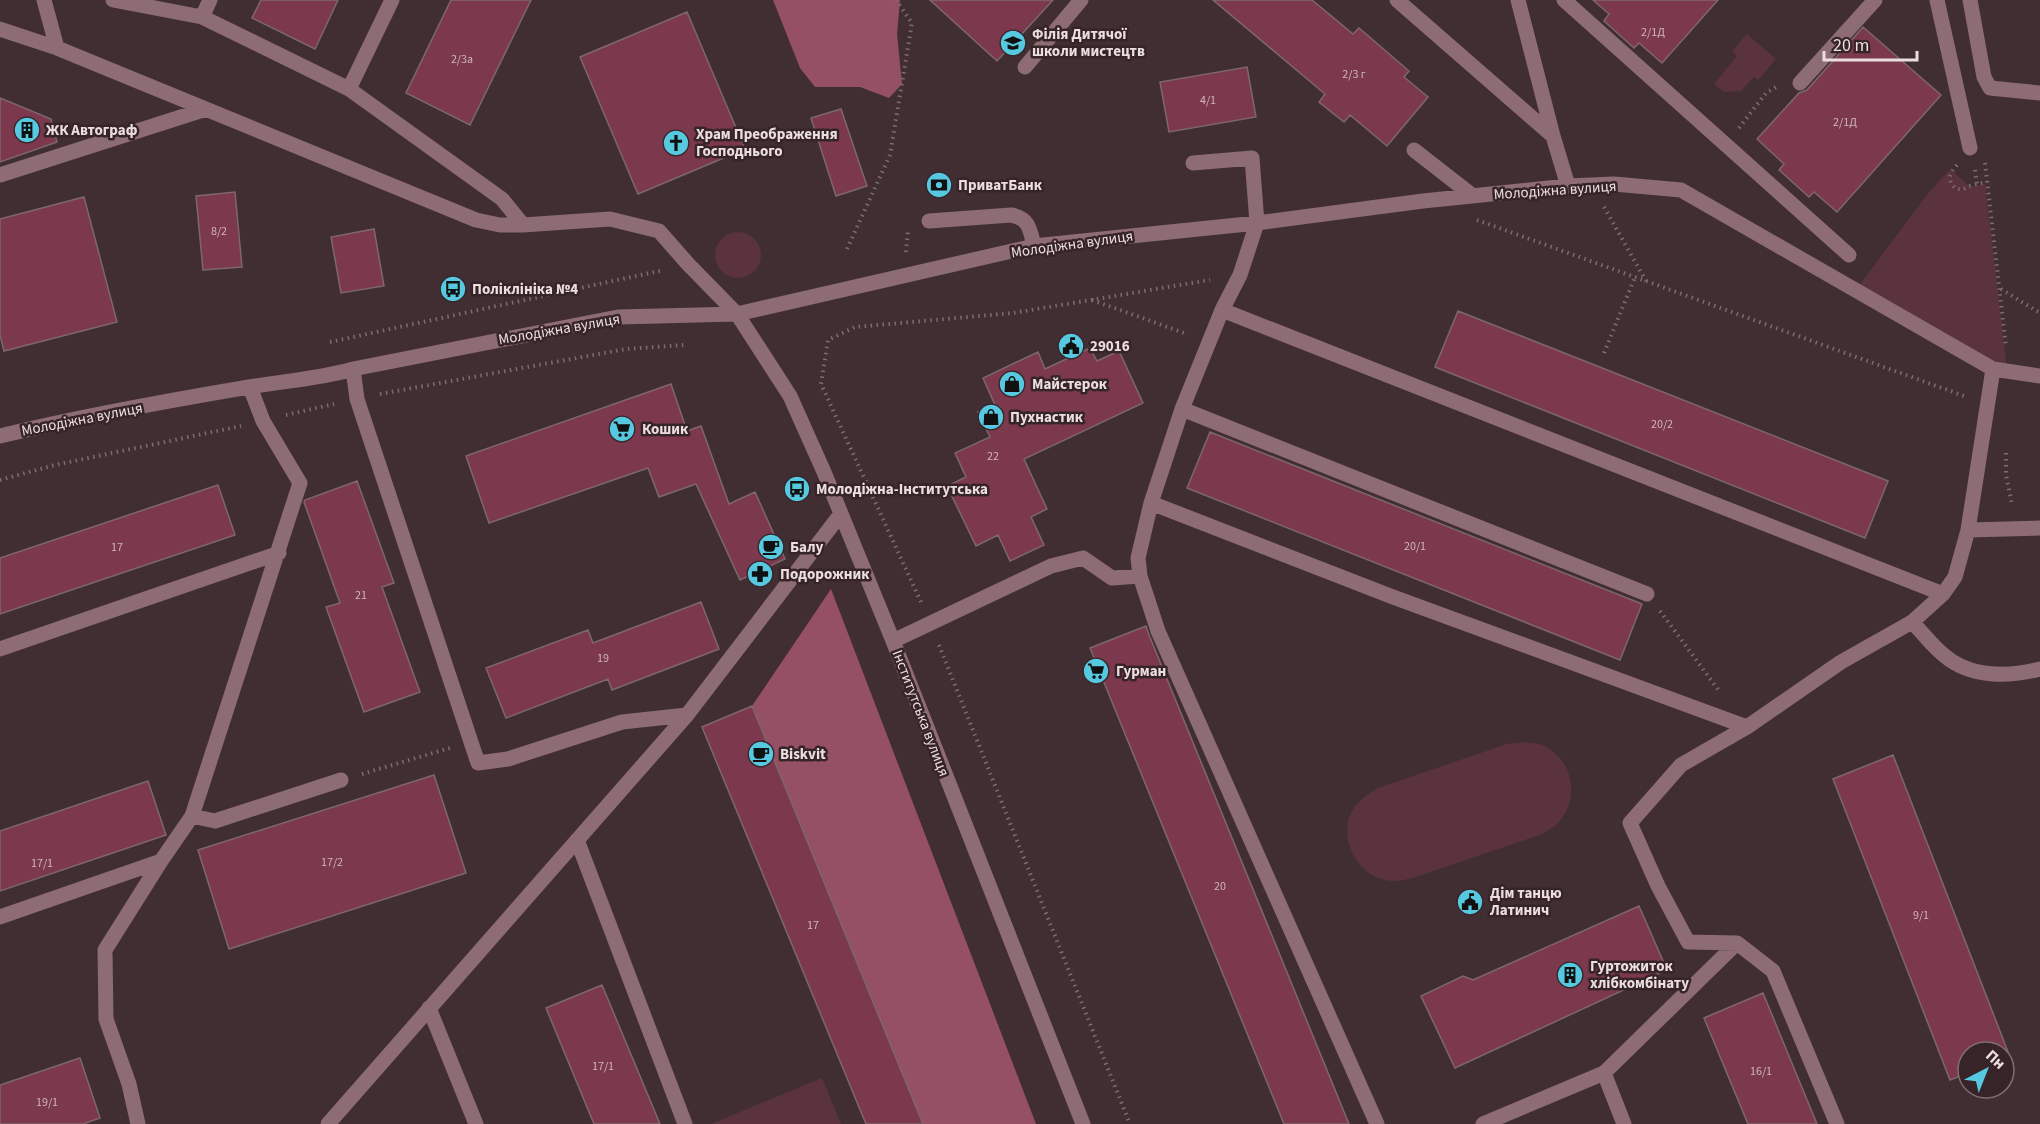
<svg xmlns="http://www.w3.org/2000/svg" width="2040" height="1124" viewBox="0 0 2040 1124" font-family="'Source Sans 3',sans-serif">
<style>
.green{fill:#5a333e}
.forest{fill:#955064}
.building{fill:#7c394e;stroke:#7d676c;stroke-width:1.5}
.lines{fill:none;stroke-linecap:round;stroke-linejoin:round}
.path{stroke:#7d6c70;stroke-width:4;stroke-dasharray:1.5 4.5;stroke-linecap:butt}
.minor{stroke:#8d6c74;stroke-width:15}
.labels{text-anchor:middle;stroke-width:5;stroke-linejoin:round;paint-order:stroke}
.number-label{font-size:12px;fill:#cfb5bc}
.poi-label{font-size:15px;font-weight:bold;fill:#ebdee1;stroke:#372429;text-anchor:start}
.street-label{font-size:15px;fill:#ebdee1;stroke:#372429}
</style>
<rect width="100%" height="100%" fill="#412e33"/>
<path class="green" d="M1747,34L1776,59L1758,80L1754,77L1741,91L1724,92L1714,84L1737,56L1732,51Z
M1950,169L1970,187L1985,184L2007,369L1858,287L1926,196Z
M715 255a23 23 0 1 1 46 0a23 23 0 1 1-46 0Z
M1525,742C1531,743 1539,743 1544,746C1574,760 1580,800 1558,823C1554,827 1547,831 1542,834L1413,878C1407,879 1400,881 1394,881C1361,881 1338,842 1351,813C1357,801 1368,794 1378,788L1507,744Z
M822,1078L841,1124H711Z"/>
<path class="forest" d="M773,0H900L897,34L902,84L889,98L860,87H815L800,68Z
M831,589L1036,1124H923L752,706Z"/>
<path class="building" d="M261,0H338L315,49L252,18Z
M451,0H531L470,125L406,93Z
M930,0H1053L997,61Z
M1213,0H1312L1353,34L1359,28L1409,71L1404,77L1428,97L1387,146L1350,115L1344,122L1319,102L1325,94Z
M1593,0H1718L1662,63L1639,43L1634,48L1604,21L1609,14Z
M687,12L745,149L638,194L580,57Z
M1863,27L1941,95L1837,212L1814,192L1809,197L1779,170L1784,164L1757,139L1799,93L1807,90Z
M1247,67L1256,117L1169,132L1160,82Z
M0,98L51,119L57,142L0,162Z
M841,109L867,186L836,196L811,118Z
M235,192L242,267L203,270L196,196Z
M84,197L117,322L4,351L0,335V219Z
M374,229L384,286L341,293L331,237Z
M1458,311L1888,481L1865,538L1435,367Z
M1090,348L1097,361L1119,351L1143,403L1024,459L1047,509L1031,517L1044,545L1010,561L998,535L976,546L947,486L966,477L955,453L990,437L978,412L995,405L983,378L1038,352L1045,369Z
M671,384L687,431L701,426L729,504L755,492L785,559L740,580L696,484L659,497L648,468L489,523L466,456Z
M1210,432L1642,604L1620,660L1187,488Z
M357,481L394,583L382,587L420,692L364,712L326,607L340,603L304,502L305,500Z
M218,485L235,535L0,614V558Z
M701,602L719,649L612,690L608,679L506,718L486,668L588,630L593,643Z
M1146,626L1149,635L1349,1124H1284L1090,648Z
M752,706L923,1124H866L702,727Z
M1893,755L2010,1057L2004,1059V1052H1968V1073L1950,1080L1833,779Z
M434,775L466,873L229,949L198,850Z
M148,781L166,835L0,891V831Z
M1639,906L1667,970L1455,1068L1421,996L1463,976L1473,980Z
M602,985L660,1124H594L546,1008Z
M1763,993L1817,1124H1748L1704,1018Z
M80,1058L100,1118L83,1124H0V1085Z"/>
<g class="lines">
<path class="path" d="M1739,128L1766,93L1778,86
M1985,163L2006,347
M1957,165C1949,174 1947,179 1955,188L1962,190L1969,186L1987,182
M1975,170L1977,184
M1604,207L1646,281
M1477,220L1967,397
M847,249L890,155L912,23L896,0
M906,252L908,230
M2001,289L2040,313
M1092,300L1187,334
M330,342L664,270
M1604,353L1635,277
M380,394L626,349L684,345
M286,415L334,404
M2006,453V475L2012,505
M0,480L55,465L241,426
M921,602L821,384L828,340L855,327L1013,313L1210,280
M1660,611L1720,692
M939,645L1130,1124
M362,774L450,748"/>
<path class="minor" d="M44,0L57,48
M113,0L202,17L349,89L502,199L523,225
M1397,0L1553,136
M1518,0L1553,136L1568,186
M1564,0L1849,255
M1937,0L1970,148
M1970,0L1984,77L1990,88L2040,93
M202,17L210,0
M0,29L57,48L476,220L500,225H523L610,219L659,231L688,264L737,314L790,396L824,472L893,641L1083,1124
M1025,67L1081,0
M1800,83L1875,0
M349,89L392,0
M1414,150L1473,196
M1193,163L1252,158L1257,223L1240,275L1222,310L1182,409L1151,503L1138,558L1140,576L1158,631L1377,1124
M0,175L206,109
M929,221L1011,215C1029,218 1030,229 1034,246
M1222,310L1943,594
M353,369L357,399L478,763L508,759L622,722L687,715
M250,387L263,421L300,483L192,816L215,821L341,780
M1182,409L1647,594
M0,436C82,416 166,401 249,387C284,381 319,379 353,369L618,317L737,314L1034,246L1257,223L1423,201L1568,186L1614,184L1681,190L1993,369L2040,376
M1151,503L1393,597L1747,727
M1968,530L2040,528
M1912,622C1923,633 1933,647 1945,656C1971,678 2009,677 2040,669
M893,641L1051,566L1083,558L1112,578L1140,576
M0,649L279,553
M577,840L685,1124
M0,917L161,861L192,816
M429,1008L476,1124
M1604,1073L1737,943
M138,1124L129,1084L106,1019L105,950L161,861
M328,1124L687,715L840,515
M1483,1124L1604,1073L1624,1124
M1837,1124L1773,971L1737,943L1688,942L1658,886L1630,823L1681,765L1747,727L1841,662L1912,622L1943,594L1955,577L1968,530L1993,369"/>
</g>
<defs>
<g id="school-disc" transform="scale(1.35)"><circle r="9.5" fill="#56c9e0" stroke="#372429"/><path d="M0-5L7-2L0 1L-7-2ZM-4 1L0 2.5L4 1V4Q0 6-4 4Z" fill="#111"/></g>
<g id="building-disc" transform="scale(1.35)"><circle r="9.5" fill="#56c9e0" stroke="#372429"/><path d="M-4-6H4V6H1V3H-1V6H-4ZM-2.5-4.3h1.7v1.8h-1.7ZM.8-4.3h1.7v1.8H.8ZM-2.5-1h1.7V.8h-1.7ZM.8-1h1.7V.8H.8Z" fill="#111"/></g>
<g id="church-disc" transform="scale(1.35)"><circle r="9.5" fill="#56c9e0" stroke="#372429"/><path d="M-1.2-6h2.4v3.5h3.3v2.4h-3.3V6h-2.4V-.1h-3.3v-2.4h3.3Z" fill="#111"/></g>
<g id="bank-disc" transform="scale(1.35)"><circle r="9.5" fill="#56c9e0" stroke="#372429"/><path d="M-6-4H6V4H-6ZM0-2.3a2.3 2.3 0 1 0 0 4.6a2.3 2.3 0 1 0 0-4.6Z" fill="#111"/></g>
<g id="bus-disc" transform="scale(1.35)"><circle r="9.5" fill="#56c9e0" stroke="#372429"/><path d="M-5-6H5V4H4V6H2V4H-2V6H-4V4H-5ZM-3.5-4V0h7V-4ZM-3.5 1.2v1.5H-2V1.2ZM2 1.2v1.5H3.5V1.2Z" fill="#111"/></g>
<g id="civic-disc" transform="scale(1.35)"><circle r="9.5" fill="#56c9e0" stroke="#372429"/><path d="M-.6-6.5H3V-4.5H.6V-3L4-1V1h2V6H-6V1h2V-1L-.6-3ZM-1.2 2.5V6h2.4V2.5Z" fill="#111"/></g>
<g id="shop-disc" transform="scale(1.35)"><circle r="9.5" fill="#56c9e0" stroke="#372429"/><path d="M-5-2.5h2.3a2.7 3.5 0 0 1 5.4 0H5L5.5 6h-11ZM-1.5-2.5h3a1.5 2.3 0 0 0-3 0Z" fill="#111"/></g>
<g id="supermarket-disc" transform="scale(1.35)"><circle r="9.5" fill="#56c9e0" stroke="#372429"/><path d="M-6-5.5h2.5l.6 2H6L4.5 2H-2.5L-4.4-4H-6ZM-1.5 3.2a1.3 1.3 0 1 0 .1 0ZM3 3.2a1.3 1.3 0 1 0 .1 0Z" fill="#111"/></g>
<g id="cafe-disc" transform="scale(1.35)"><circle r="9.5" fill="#56c9e0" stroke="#372429"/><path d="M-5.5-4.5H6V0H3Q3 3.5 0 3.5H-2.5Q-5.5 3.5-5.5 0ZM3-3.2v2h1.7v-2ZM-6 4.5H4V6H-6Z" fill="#111"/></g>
<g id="pharmacy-disc" transform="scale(1.35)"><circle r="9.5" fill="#56c9e0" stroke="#372429"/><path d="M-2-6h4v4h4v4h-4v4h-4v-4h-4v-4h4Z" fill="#111"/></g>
</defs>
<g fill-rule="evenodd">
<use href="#school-disc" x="1013" y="43"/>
<use href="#building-disc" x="27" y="130"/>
<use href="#church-disc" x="676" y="143"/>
<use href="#bank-disc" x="939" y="185"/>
<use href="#bus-disc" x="453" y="289"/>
<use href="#civic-disc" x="1071" y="346"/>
<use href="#shop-disc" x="1012" y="384"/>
<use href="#shop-disc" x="991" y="417"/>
<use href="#supermarket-disc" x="622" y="429"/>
<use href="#bus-disc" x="797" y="489"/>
<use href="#cafe-disc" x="771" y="547"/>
<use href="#pharmacy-disc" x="760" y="574"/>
<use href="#supermarket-disc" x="1096" y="671"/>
<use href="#cafe-disc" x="761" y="754"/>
<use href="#civic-disc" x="1470" y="902"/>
<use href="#building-disc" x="1570" y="975"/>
</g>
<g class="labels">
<g class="number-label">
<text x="1653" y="36">2/1Д</text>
<text x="462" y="63">2/3а</text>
<text x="1354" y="78">2/3 г</text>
<text x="1208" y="104">4/1</text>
<text x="1845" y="126">2/1Д</text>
<text x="219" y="235">8/2</text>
<text x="1662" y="428">20/2</text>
<text x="993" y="460">22</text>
<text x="1415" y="550">20/1</text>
<text x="117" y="551">17</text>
<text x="361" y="599">21</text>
<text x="603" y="662">19</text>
<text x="332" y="866">17/2</text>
<text x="42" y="867">17/1</text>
<text x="1220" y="890">20</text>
<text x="1921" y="919">9/1</text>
<text x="813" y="929">17</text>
<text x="603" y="1070">17/1</text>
<text x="1761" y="1075">16/1</text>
<text x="47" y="1106">19/1</text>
</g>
<g class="poi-label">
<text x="1032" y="39">Філія Дитячої<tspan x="1032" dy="17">школи мистецтв</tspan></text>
<text x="46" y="135">ЖК Автограф</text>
<text x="696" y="139">Храм Преображення<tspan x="696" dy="17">Господнього</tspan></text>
<text x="958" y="190">ПриватБанк</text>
<text x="472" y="294">Поліклініка №4</text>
<text x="1090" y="351">29016</text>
<text x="1032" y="389">Майстерок</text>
<text x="1010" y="422">Пухнастик</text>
<text x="642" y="434">Кошик</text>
<text x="816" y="494">Молодіжна-Інститутська</text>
<text x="790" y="552">Балу</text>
<text x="780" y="579">Подорожник</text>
<text x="1116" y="676">Гурман</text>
<text x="780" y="759">Biskvit</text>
<text x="1490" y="898">Дім танцю<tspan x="1490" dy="17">Латинич</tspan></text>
<text x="1590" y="971">Гуртожиток<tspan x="1590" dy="17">хлібкомбінату</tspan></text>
</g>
<g class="street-label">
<text transform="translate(1555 190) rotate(-4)" y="5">Молодіжна вулиця</text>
<text transform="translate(1072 244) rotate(-8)" y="5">Молодіжна вулиця</text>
<text transform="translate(559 329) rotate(-10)" y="5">Молодіжна вулиця</text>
<text transform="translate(82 419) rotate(-11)" y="5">Молодіжна вулиця</text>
<text transform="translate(921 713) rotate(69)" y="5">Інститутська вулиця</text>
</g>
</g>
<g transform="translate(1986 1070) rotate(42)"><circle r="28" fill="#372429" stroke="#7f6e73" stroke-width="1.5"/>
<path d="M0-4.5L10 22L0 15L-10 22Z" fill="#56c9e0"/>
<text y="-9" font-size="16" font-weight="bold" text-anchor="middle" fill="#ebdee1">Пн</text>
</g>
<path d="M1824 51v9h93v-9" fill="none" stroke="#ebdee1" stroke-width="3"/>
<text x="1833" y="51" font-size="18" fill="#ebdee1" stroke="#372429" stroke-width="4.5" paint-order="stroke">20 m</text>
</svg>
